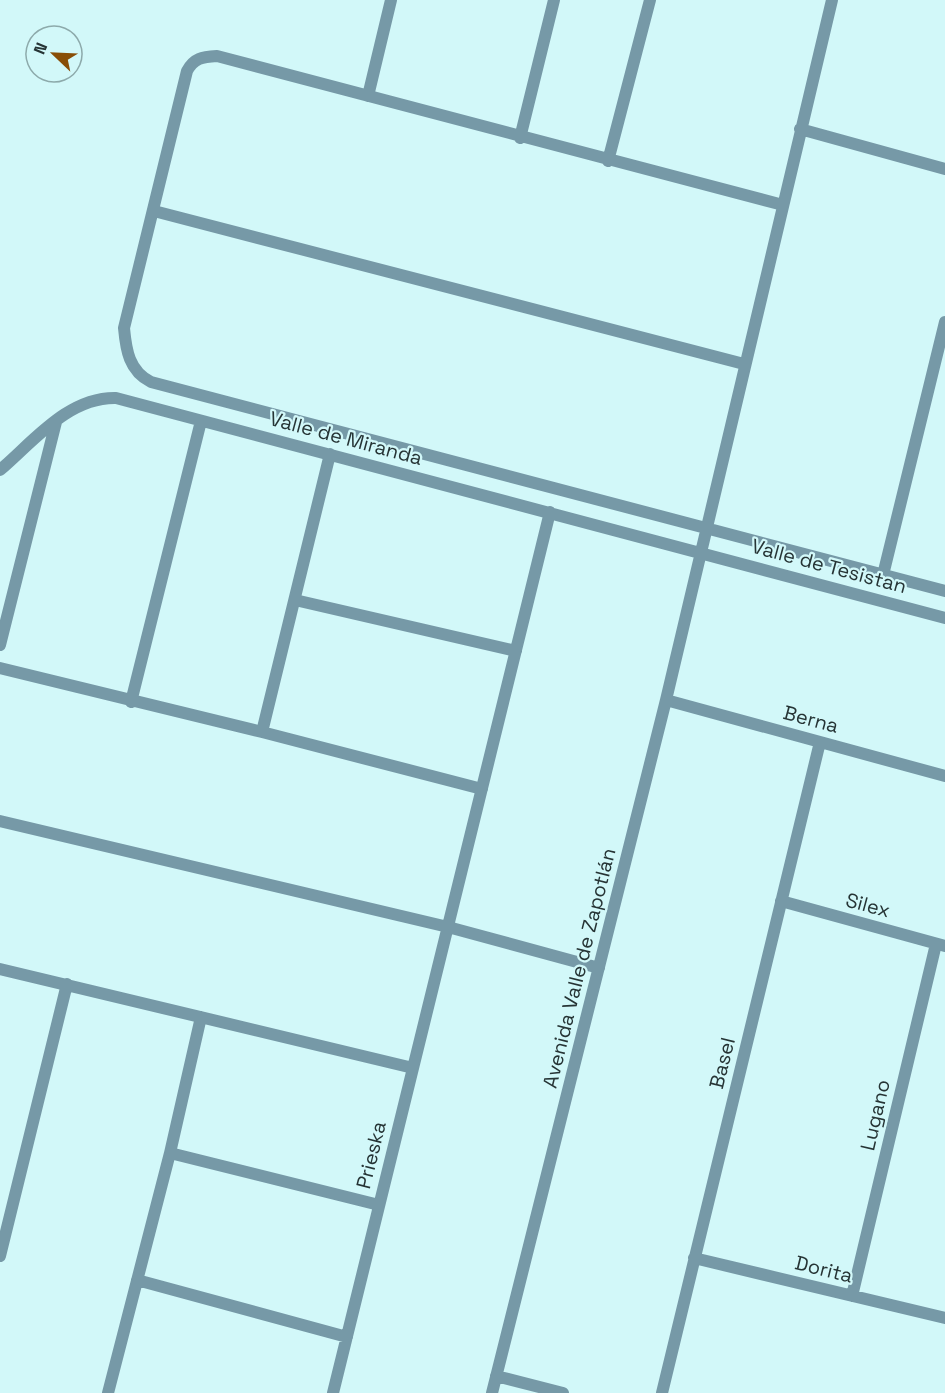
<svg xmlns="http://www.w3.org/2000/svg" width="945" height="1393" viewBox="0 0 945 1393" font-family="'Space Grotesk',sans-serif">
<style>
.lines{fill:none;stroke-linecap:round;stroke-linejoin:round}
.minor{stroke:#7699a7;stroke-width:12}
.labels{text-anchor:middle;stroke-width:4.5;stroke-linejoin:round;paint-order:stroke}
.street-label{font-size:20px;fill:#263435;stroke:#d2f8f9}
</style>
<rect width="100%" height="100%" fill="#d2f8f9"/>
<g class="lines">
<path class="minor" d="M368,96L391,0
M800,129L945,169
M520,138L554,0
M608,161L650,0
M783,205L217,56C202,57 194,58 187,71L124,328C126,350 129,371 151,382L945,591
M154,211L744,364
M0,470C34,441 68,397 116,398L945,618
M883,575L945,322
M295,600L516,651
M0,645L56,422
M0,668L262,732L482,789
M666,700L945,776
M131,702L201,421
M262,732L330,454
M0,821L448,927L599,968
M781,901L945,946
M0,969L413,1068
M170,1153L379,1205
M0,1256L67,984
M694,1258L945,1318
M137,1280L347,1337
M852,1296L936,944
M496,1376L563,1393
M108,1393L170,1153L201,1017
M333,1393L550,512
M492,1393L666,700L832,0
M662,1393L820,742"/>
</g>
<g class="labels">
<g class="street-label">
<text transform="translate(346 438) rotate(15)" y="7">Valle de Miranda</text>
<text transform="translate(829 566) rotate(15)" y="7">Valle de Tesistan</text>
<text transform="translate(811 719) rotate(15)" y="7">Berna</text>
<text transform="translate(868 905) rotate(15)" y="7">Silex</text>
<text transform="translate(579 968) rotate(-76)" y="7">Avenida Valle de Zapotlán</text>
<text transform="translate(722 1063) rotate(-76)" y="7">Basel</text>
<text transform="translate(875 1115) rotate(-77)" y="7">Lugano</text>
<text transform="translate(371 1155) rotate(-76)" y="7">Prieska</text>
<text transform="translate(824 1269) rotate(14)" y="7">Dorita</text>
</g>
</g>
<g transform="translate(54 54) rotate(293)"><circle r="28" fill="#d2f8f9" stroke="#8daaab" stroke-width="1.5"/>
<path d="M0-4.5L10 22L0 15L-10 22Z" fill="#884e07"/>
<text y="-9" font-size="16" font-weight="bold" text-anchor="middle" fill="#263435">N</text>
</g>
</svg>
